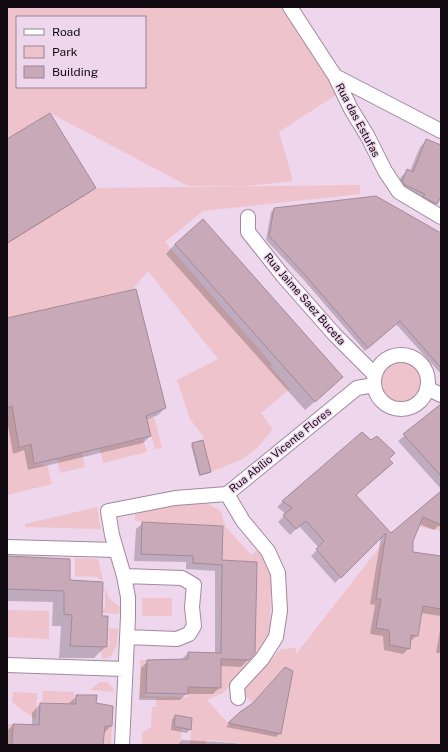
<svg xmlns="http://www.w3.org/2000/svg" width="448" height="752" viewBox="0 0 448 752" font-family="'Public Sans',sans-serif">
<style>
.green{fill:#efc3cb;fill-rule:evenodd}
.shadow{fill:#0003}
.building{fill:#c7a9b8;stroke:#a68998}
.lines{fill:none;stroke-linecap:round;stroke-linejoin:round}
.minor-casing{stroke:#a0899f;stroke-width:16}
.minor{stroke:#fff;stroke-width:14}
.labels{text-anchor:middle;stroke-width:3;stroke-linejoin:round;paint-order:stroke}
.street-label{font-size:11px;fill:#100910;stroke:#eed6ed}
</style>
<rect width="100%" height="100%" fill="#eed6ed"/>
<path class="green" d="M7,7H289L342,91L279,132L293,181L246,186H188L50,113L7,139ZM17,17H145V87H17Z
M360,185V194L203,211L165,242L272,364L270,366L290,389L261,413L273,429L260,445L243,459L211,472L203,436L190,419L177,380L218,359L148,271L132,290L7,318V243L96,188Z
M374 382a27 27 0 1 1 54 0a27 27 0 1 1-54 0Z
M12,406L31,444L34,464L47,465L52,484L7,495V408Z
M154,417L162,448L155,449L146,419Z
M143,439L147,452L103,463L100,449Z
M82,453L85,467L60,473L57,459Z
M187,501L204,502L218,509L222,513L225,526L251,555L259,549L269,563L271,582L270,632L263,648L254,659L257,562L222,560L223,526L135,521V513L164,508Z
M97,507L101,529L25,527V524Z
M423,517L441,525V531L419,527Z
M389,535L384,548L376,598L381,599L376,628L418,636L423,606L441,609V745H237L236,742L206,740V745H190L192,718L175,715L174,726L182,728L181,745H142V733L151,727L152,707H156V698H140V660H147L146,696L188,697V687L221,688V659L255,660L223,693L207,700L228,723L281,734L293,671L285,667L253,703L240,691L281,649L296,648V654Z
M75,558L98,559L103,580L98,579V577L75,576Z
M105,587L109,598L120,607L119,614L102,613V609L105,608Z
M142,598H172V616H142Z
M7,610L49,611V639L7,637Z
M109,628L118,629L117,644L111,656L103,659L100,648H108L109,644Z
M100,682H107L113,688L114,692L90,690Z
M43,691L74,692V703L42,702Z
M13,692L37,693L36,719L16,706L12,701Z
M7,724H13L12,745H7Z
M105,726H112L111,745H104Z"/>
<path class="shadow" d="M7,140L94,188L89,193L7,244Z
M427,140L441,146V195L436,204L429,210L396,188L401,177L408,170L410,171L420,147Z
M275,209L441,235V374L396,324L365,351L303,279L266,240L271,212Z
M175,244L332,387L305,410L166,254Z
M7,319L165,408L158,415L146,420L150,436L143,443L28,470L24,450L13,454L7,420Z
M437,408L441,413V489L398,441Z
M192,444L210,472L209,473L199,476L191,445Z
M441,492V527L438,526L434,530L419,524L412,540V552L441,557V616L421,613L417,635L411,641H410L409,648L403,654L384,650L383,636L370,634L375,605L370,604L381,537L335,583L311,556L319,548L299,526L290,535L278,522L286,514L277,507L283,501L355,495L391,534Z
M143,523L221,561L256,563L249,659L241,667L220,666V687L213,694H186L180,700H139L141,668L148,661L181,660L188,653L215,654V571L186,569V562L134,561L136,529Z
M7,557L69,581L101,617L106,646L94,658H59L61,626H52L53,602L7,601Z
M441,625V653H436Z
M77,696L95,704L111,726L103,734L102,745H7V731L13,725H32V713L40,704H68Z
M241,712L280,733L276,737L226,727Z
M175,716L190,729L187,733L171,730L172,720Z
M182,740L236,743V745H178Z"/>
<path class="building" d="M50,113L96,188L7,243V139Z
M426,139L441,145V197L437,204L423,197L425,194L405,185L402,181L407,169L413,172Z
M376,196L441,233V368L400,321L368,348L306,276L269,236L274,208Z
M203,219L343,377L315,402L175,244Z
M136,289L166,408L146,416L151,436L34,464L31,444L19,448L12,406L7,408V318Z
M441,404V476L403,434Z
M362,432L371,440L377,436L395,453L389,459L393,463L356,495L391,533L441,491V525L423,517L413,541V552L441,556V609L423,606L418,636L411,635L410,649L390,645L389,630L376,628L381,599H376L386,533L341,578L316,549L324,541L306,521L296,529L283,515L292,508L282,501Z
M203,440L211,472L200,475L192,443Z
M142,522L223,526L222,560L257,562L255,653L249,660L221,659V688L188,687V694L146,693L147,660L188,659V652L221,653L222,565L193,563V556L141,554Z
M7,556L70,559V580L103,582L102,616H108L107,647L70,646L72,615L64,614V591L7,589Z
M285,667L293,671L281,734L228,723L240,712L253,703Z
M76,695H97L96,703L113,706L112,726H105L103,745H12L13,724L39,725L40,703L76,704Z
M175,715L192,718L191,730L174,726Z"/>
<g class="lines">
<g class="minor-casing">
<path id="minor" d="M290,7L335,76L351,109L368,137L385,171L399,192L441,217
M335,76L441,131
M248,217V232L283,276L335,335L375,375
M374 382a27 27 0 1 1 54 0a27 27 0 1 1-54 0Z
M427,388L441,395
M227,494L243,521L268,551L278,573L280,611L276,637L262,659L237,686L238,698
M7,547L116,550
M124,576L182,578L194,585L192,607L194,626L189,634L177,639L127,637
M7,665L125,669
M122,745L128,617V597L124,576L112,535L108,511L175,498L227,494L357,388L374,385"/>
</g>
<use href="#minor" class="minor"/>
</g>
<g class="labels">
<g class="street-label">
<text transform="translate(358 120) rotate(62)" y="4">Rua das Estufas</text>
<text transform="translate(305 299) rotate(49)" y="4">Rua Jaime Saez Buceta</text>
<text transform="translate(280 450) rotate(-39)" y="4">Rua Abílio Vicente Flores</text>
</g>
</g>
<rect width="448" height="752" fill="none" stroke="#100910" stroke-width="16"/>
<rect x="16" y="16" width="130" height="72" fill="#eed6ed" stroke="#958495"/>
<rect x="24" y="29" width="20" height="6" fill="#ffffff" stroke="#958495"/>
<text x="52" y="36" font-size="12" fill="#100910">Road</text>
<rect x="24" y="46" width="20" height="12" fill="#efc3cb" stroke="#958495"/>
<text x="52" y="56" font-size="12" fill="#100910">Park</text>
<rect x="24" y="66" width="20" height="12" fill="#c7a9b8" stroke="#958495"/>
<text x="52" y="76" font-size="12" fill="#100910">Building</text>
</svg>
